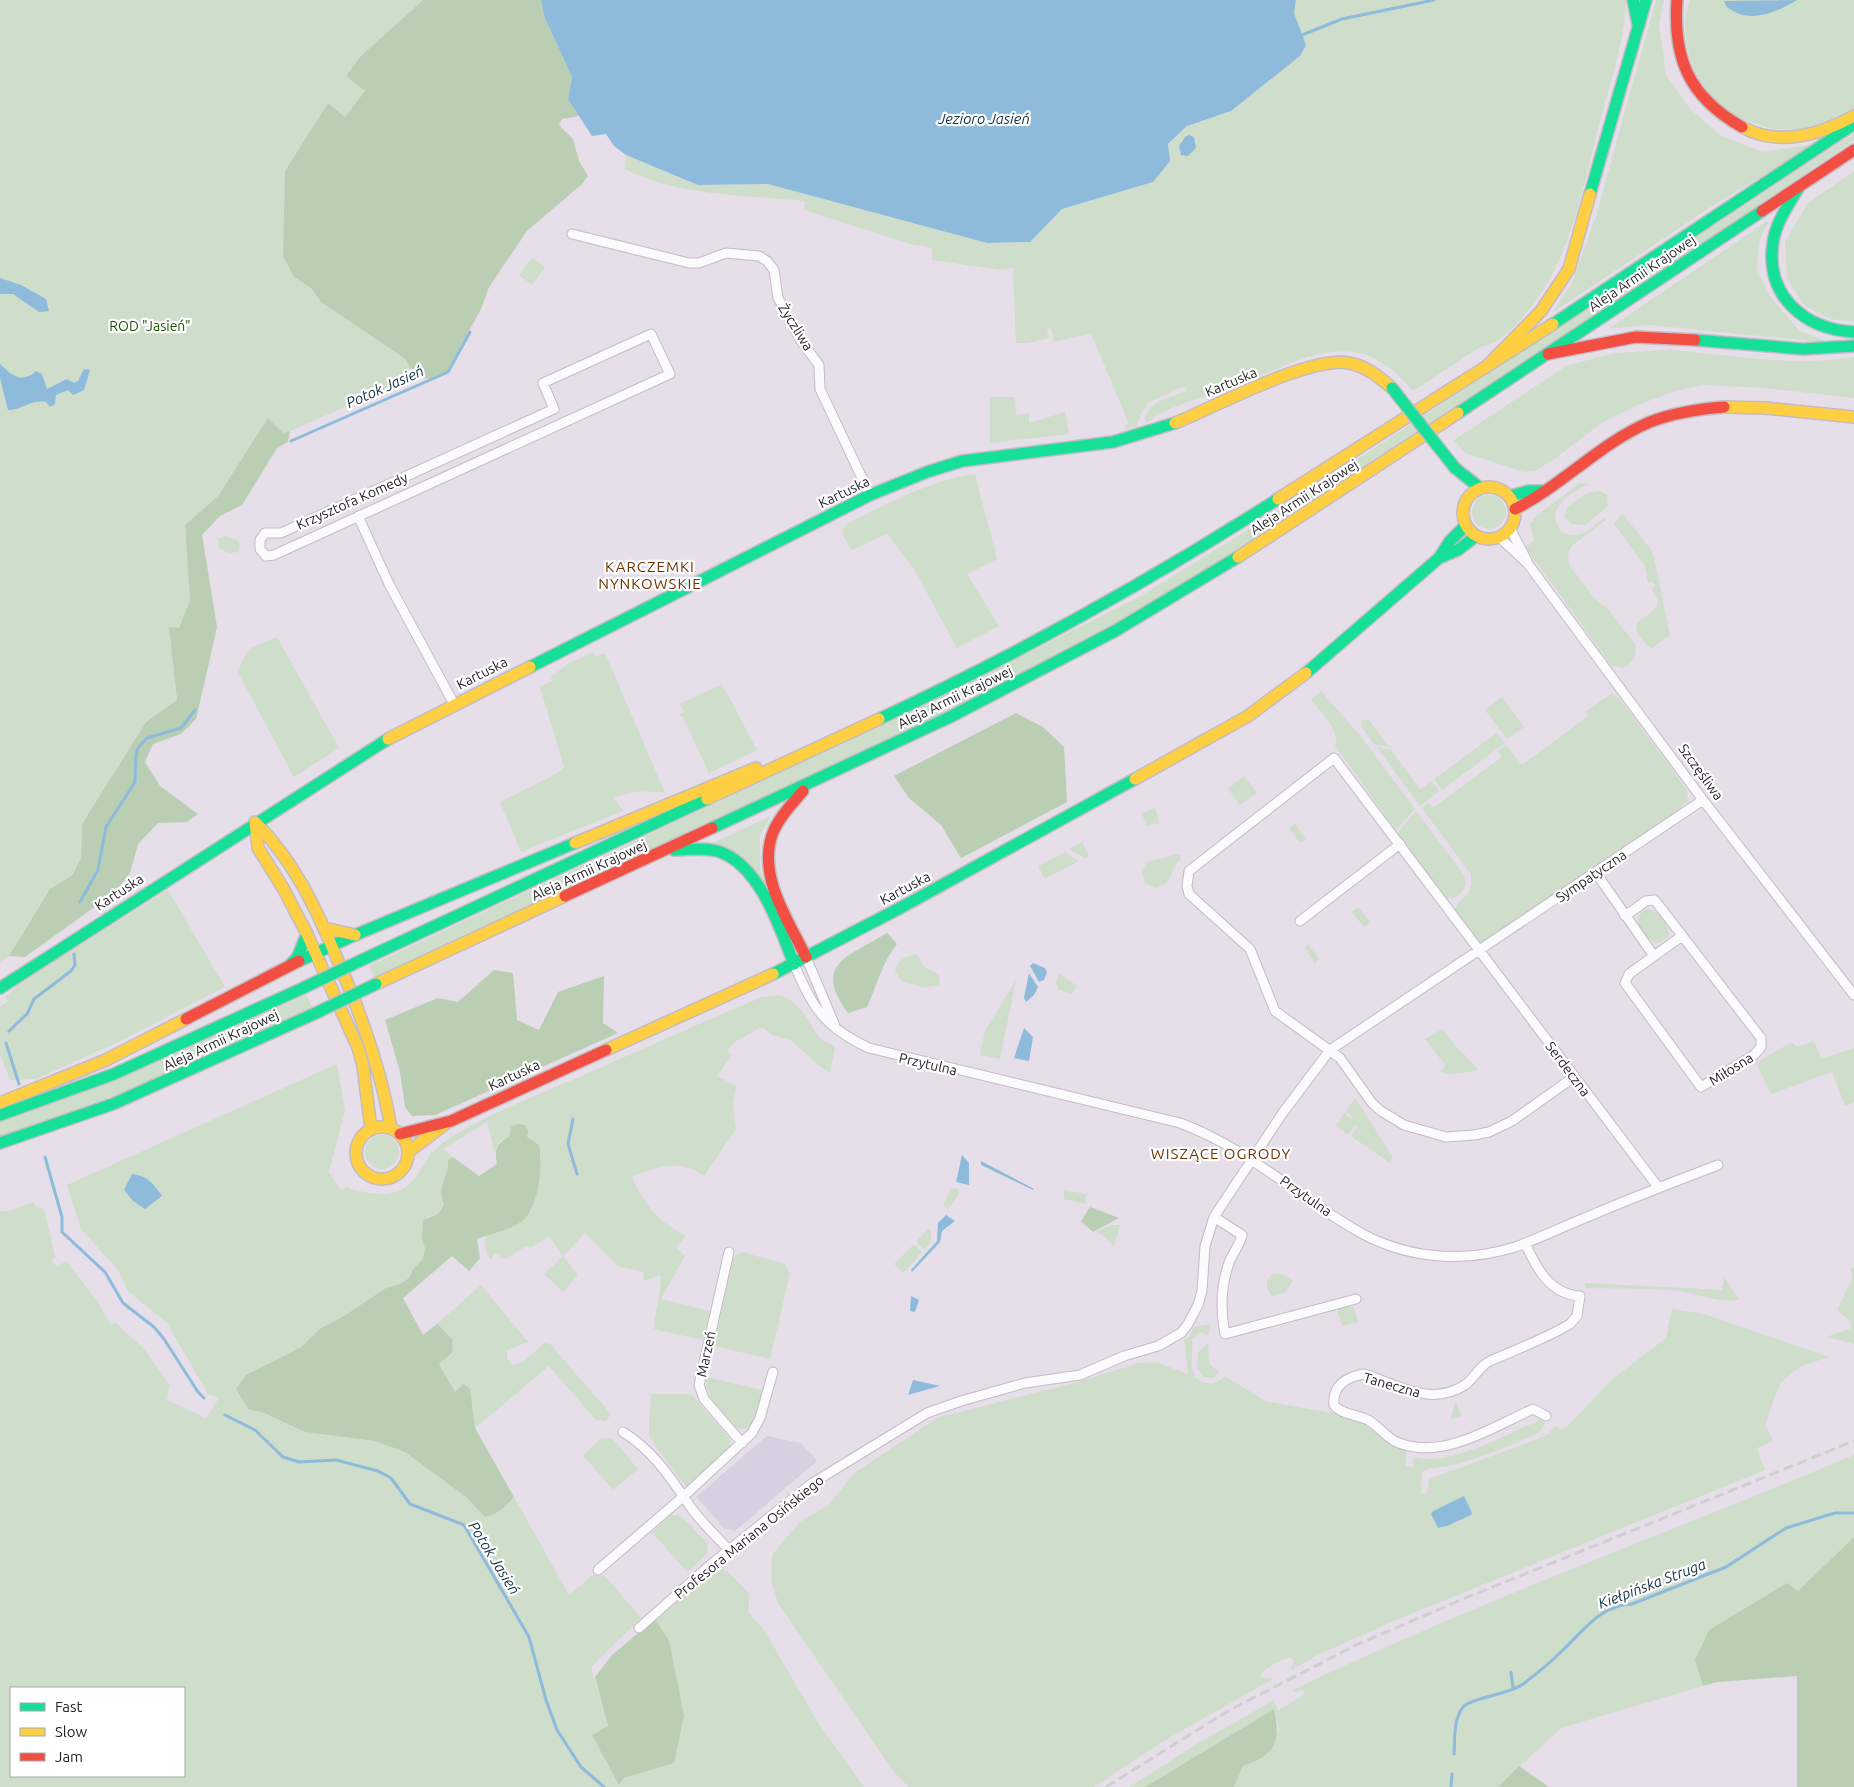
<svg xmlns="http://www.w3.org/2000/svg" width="1854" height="1787" viewBox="0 0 1854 1787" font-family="Ubuntu,sans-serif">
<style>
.education{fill:#d8d0e0}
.green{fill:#cfddcb;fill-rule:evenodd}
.forest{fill:#b9ceb2}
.water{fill:#8ebbdc}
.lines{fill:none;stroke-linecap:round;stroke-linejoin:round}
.stream{stroke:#8ebbdc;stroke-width:3}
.street-casing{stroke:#c2bcc4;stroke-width:11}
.fast-casing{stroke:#c2bcc4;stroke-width:14}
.slow-casing{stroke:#c2bcc4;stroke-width:14}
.jam-casing{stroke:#c2bcc4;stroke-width:14}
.street{stroke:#fbfafc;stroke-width:9}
.fast{stroke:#16e098;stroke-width:11}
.slow{stroke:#ffcf43;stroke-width:11}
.jam{stroke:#f24e42;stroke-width:11}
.rail{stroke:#d0ced0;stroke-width:3;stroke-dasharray:10 5;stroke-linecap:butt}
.fast-bridge-casing{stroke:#c2bcc4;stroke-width:14;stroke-linecap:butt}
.fast-bridge{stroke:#16e098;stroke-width:11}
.labels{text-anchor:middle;stroke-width:4.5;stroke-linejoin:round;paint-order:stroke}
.street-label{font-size:14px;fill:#272229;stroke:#fff}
.park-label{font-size:14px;fill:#215601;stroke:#fff}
.water-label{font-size:15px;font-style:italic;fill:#153346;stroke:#fff}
.neighbourhood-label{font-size:15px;letter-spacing:1px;fill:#6f3402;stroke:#fff}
</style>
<rect width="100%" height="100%" fill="#e6dee9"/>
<path class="education" d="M767,1436L801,1443L817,1461L735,1531L725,1529L696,1497Z"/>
<path class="green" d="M0,0H423L361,56L346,76L365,91L345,117L328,103L285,171L283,255L294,277L311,288L321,302L404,358L416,376L283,434L268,418L218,496L185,525L190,601L179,628H169L177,700L146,722L82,824L81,858L71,875L50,889L9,956L0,962Z
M1296,0H1626C1625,43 1609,85 1599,126C1586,174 1577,226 1554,270C1542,295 1509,344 1480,347L1413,391C1356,321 1304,360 1237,385C1206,398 1174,402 1147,423L1145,422C1145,401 1172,397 1187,391L1185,386L1149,402L1141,414L1137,426L1126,429L1125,425L1129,424L1091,333L1054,342L1051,328L1047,329L1049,338L1027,343H1016L1013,268L1001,270L932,260V248L910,244L804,210L805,201C747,195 676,196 625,169L626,155L698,185L768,184L987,243L1030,242L1062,209L1153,182L1168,145L1187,126L1231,111L1300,56L1306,45L1294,13Z
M1656,0H1664L1659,24L1666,75L1690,109L1720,135L1762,152L1815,144L1709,208L1552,313L1572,283L1596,216Z
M1690,0H1854V110C1834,119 1811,131 1788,130C1766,130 1738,119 1721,105C1693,82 1676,34 1690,0Z
M1854,134V140L1496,383L1288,519L1208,569L1099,632L941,715L375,979L369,966L933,701L1137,598L1280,510Z
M1854,171V322L1830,319L1804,305L1787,279L1785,242L1808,203Z
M1769,220L1759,242L1757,269L1771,298L1800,331L1831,343L1650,325L1608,329Z
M532,258L545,267L532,285L519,275Z
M1671,350C1730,355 1795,367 1854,357V398L1765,388L1702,385L1675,391L1638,405L1603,422L1554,459L1535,471L1524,472L1465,453L1454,440L1566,366L1614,353Z
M990,397H1015L1016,415L1029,413V423L1065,412L1069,434L990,443Z
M975,474L997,559L967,574L999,626L957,648L914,569L887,534L851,550L842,533L845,525C886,505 929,480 975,474Z
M1580,483L1589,484C1569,492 1543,511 1562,532C1579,542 1591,528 1604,518L1606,520L1574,544L1569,550L1568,558L1570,566L1594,598L1608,609L1635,644C1638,655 1633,663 1623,668L1611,665L1526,548L1534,540L1530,524L1535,517Z
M1600,491L1607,495L1608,506L1585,525L1571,524L1565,517L1567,507L1587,493Z
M1472 512a17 17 0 1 1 34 0a17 17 0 1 1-34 0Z
M1622,513L1652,551L1655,561L1670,635L1652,648C1646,646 1644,641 1640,637C1627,620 1650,618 1657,606L1658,600L1652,589L1655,585L1653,582L1648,583L1645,566L1614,524Z
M226,536L237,540L240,544L239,552L228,553L219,548L218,539Z
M277,637L339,748L294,777L237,671L249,649Z
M593,652L596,657L605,653L665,793C645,791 633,790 614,798L623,811L521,852L500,802L556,774L564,767L540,687L552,681L551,677L568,664Z
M722,684L757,750L709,773L683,717L678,715L684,712L680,704Z
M1321,691L1362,738L1415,809L1396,830L1335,746C1341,731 1320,711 1311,700Z
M1611,694L1620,699L1687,790L1688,800L1680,808L1682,810L1484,941H1478L1455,912C1458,893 1476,900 1470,873L1422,808L1428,803L1433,808L1502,757L1498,751L1506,745L1522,765L1588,716L1585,712Z
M1502,697L1524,727L1507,739L1485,710Z
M1361,720H1369L1389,747L1374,744L1362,728Z
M1497,733L1505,743L1442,790L1434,779Z
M1377,747L1391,750L1419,788L1421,789L1431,781L1439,791L1420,806Z
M1244,776L1257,793L1240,805L1228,789Z
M1155,808L1159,823L1146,826L1142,813Z
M1416,811L1464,875L1466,884C1460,895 1456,900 1444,897L1397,833Z
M771,816L760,836V870L794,940L791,943L756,871L734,851L713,843Z
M1295,824L1306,839L1300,843L1289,828Z
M1082,842L1089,856L1085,858L1069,849Z
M1065,852L1079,861L1045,879L1038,866Z
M1177,854L1180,855L1181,859C1169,867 1174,886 1155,888L1145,883L1142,872L1147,862Z
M168,890L225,987L118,1042L36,1079L10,1080L0,1054V1007L8,1001L5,997L19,984Z
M1358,907L1370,922L1364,927L1352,912Z
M1648,909C1660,911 1669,924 1669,936L1659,943C1644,942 1627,915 1648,909Z
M1308,944L1319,959L1315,964L1305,947Z
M917,954L923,966L940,976L939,985L921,988L917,985L901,981L895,971C899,958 905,957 917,954Z
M1059,973L1077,986L1072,994L1059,990L1056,983Z
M1016,980L1000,1059L980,1055L985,1031Z
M306,995L313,1009C210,1056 108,1102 0,1137V1121C106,1087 205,1040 306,995Z
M780,995C802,1003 806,1019 818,1036C822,1041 830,1044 835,1047L830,1073L817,1064L791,1040L772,1035L762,1027L736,1041L727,1050L732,1055L717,1076L736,1086L733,1103L736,1129L704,1176C677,1158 661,1167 632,1176C642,1203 661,1224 686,1236L676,1247L685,1256L661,1299L710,1311L703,1340L654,1329C655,1308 662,1297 660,1275L644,1281L643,1272L618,1266L585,1233L563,1256L578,1275L563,1292L544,1274L563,1256L549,1236L532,1247H524L508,1258L505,1259L494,1253L492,1260C484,1254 485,1244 486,1236L531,1212L539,1178L541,1156L510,1136L499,1142L495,1153L487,1122L443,1149L453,1157L448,1160C449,1177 437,1188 444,1205L438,1214L428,1216L422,1237L425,1247L423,1259L413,1269L409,1278L400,1284L386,1288L344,1316L321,1328L301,1347L246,1375L236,1389L249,1410L262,1412L305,1432L375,1441L405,1452L466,1497L485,1517L508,1505L514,1497L569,1595L593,1575L605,1576L641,1618L591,1667L608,1726L619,1784L624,1778L674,1763L669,1641L655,1619L721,1569L727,1571L750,1594L748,1612L764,1630L817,1721L864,1787H0V1211H9L34,1202L36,1207L44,1209L55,1257L52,1261L57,1267L66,1261L97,1301L110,1324L116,1323L143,1348L170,1385L167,1400L206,1418L219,1398L208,1394L167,1323L128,1291L118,1270L81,1229L67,1185L337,1064L345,1111L329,1172L341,1190L347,1187C353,1191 362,1191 369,1193C405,1199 416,1180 431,1152L433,1153C447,1130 554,1088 584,1075C643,1049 702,1022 762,997ZM11,1688H184V1776H11Z
M1442,1029L1462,1054L1463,1053L1478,1070C1466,1072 1451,1077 1440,1071L1446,1066L1425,1039Z
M1814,1041L1821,1059L1854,1048V1102L1845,1106L1832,1072L1771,1094L1756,1063L1792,1042L1797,1047Z
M1355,1098L1393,1157L1390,1163L1351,1136L1357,1127L1356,1124L1348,1135L1336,1126L1344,1113L1351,1119L1353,1117L1346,1111Z
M365 1152a17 17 0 1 1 34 0a17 17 0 1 1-34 0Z
M951,1188L958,1189L959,1194L948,1209L943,1206Z
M1064,1190L1086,1194L1085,1204L1064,1199Z
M1112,1225H1120L1114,1246L1097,1231Z
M928,1229L931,1231V1242L924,1250L916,1242Z
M914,1244L922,1252L903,1273L894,1264Z
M742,1252L785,1264L790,1273L770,1359L714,1346L733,1258Z
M1854,1268V1344L1826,1337L1852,1328L1850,1321L1837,1310L1853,1277L1850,1269Z
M1274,1273L1284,1275L1293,1281L1284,1293L1273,1296C1265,1290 1264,1280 1274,1273Z
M1724,1277L1739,1299C1720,1305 1693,1291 1671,1290C1642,1288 1613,1289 1585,1288V1283L1722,1290Z
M481,1285L528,1342L507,1350V1359L512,1365L523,1362L545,1343L550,1344L611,1414L606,1421L596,1420L549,1366L475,1428L472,1410L455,1392L439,1364L452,1353L453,1341L437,1324Z
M1349,1306L1354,1308L1358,1322L1342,1326L1337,1309Z
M1672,1309L1704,1314L1829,1357L1801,1366L1780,1383L1765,1425L1773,1441L1757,1448L1765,1470L1396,1620L1320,1654L1291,1670L1294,1660L1290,1657L1275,1663L1261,1673V1678H1272L1271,1680L1162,1742L1094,1787H909L894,1772L778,1603L771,1580L772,1555L800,1522L829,1505L853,1474L937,1418L1081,1381L1139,1363L1156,1362L1188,1374L1184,1339L1189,1337L1194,1327L1210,1324L1208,1336L1201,1332L1192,1339C1194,1353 1184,1380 1207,1383C1214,1384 1220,1381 1225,1376L1265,1401L1337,1414L1358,1421L1406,1452V1466L1413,1467L1414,1457C1447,1467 1502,1436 1534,1423L1541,1418L1545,1423L1540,1432C1511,1446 1480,1458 1448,1466C1440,1468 1428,1467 1422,1472L1421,1493H1427L1429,1479L1538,1439L1548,1434L1556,1425L1560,1430L1567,1426L1614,1378L1666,1338ZM1472,1513L1442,1528L1438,1527L1431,1514Z
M1208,1343L1209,1364L1219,1372L1214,1378L1204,1377L1197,1368L1198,1353Z
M706,1377L763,1390L753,1424C749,1427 744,1430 738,1428C729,1425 709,1398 707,1389C706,1385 707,1381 706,1377Z
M651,1394H691L730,1439L729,1450L686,1486C682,1482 651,1441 650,1437C647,1427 651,1405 651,1394Z
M1455,1401L1462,1416L1451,1419Z
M602,1438L613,1439L638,1469L613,1490L583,1455Z
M1854,1455V1537L1798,1591L1695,1660L1703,1686L1561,1728L1498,1787H1234L1243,1766L1258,1761L1279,1729L1274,1709L1145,1787H1129L1200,1742L1274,1700L1278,1711L1305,1694L1303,1690L1293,1692V1690C1476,1602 1667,1534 1854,1455Z
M671,1515L681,1516L708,1544L707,1554L687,1572L652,1532Z"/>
<path class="forest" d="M423,0H541L544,16L572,77L568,99L579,116L562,119L559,125L573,139L579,161L588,176L582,184L527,231L489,287L481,309L447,371L430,379L416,376L404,358L321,302L311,288L294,277L283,256L285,171L328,103L345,117L365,91L346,76L361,56Z
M268,418L283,433L290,431L288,442L277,448L242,505L220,516L202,535L217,627L206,676L196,719L181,734L153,744L145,762L160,786L198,814L187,822L158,823L138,844L130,873L114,893L25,957L9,956L50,889L72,875L81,858L82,824L146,722L177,700L169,627L179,628L190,601L185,525L218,496Z
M1016,713L1043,727L1064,747L1067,802L961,858L941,825L909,798L894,776Z
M887,933L897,944C882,962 877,986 867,1007L848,1013C812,964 848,957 887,933Z
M494,970L513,973L517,1020L539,1030L558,992L604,976L603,1023L618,1033L435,1115L412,1116L405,1107L400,1072L385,1020L438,998L458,1002Z
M518,1124L525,1125L528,1131L527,1137L539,1145C543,1165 539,1209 521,1222C509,1230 490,1234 477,1239L480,1258L469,1271L452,1256L403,1298L423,1335L437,1324L453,1340L452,1353L439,1364L455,1392L464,1384L470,1389L475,1428L514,1497C506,1507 497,1514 485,1517L466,1497L405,1452L375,1441L305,1432L262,1412L249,1410L236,1389L246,1375L301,1347L321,1328L344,1316L386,1288L400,1284L409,1278L413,1269L423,1259L425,1248L422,1237L423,1220L438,1214L444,1205C436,1186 449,1179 448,1160L453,1157L479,1176L497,1164C494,1149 497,1143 510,1136L511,1127Z
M1090,1207L1119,1218L1093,1232L1081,1221Z
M1854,1537V1787H1797V1676L1717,1682L1703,1686L1695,1660L1709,1630L1787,1583L1798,1591Z
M655,1619L669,1641L684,1716L674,1763L624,1778L619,1785L592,1735L608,1726L595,1677L612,1655Z
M1274,1709C1281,1741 1276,1755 1243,1766L1234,1787H1145Z
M1519,1766L1549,1787H1498Z"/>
<path class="water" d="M541,0H1296L1294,13L1306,45L1300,56L1231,111L1187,126L1168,144L1170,161L1153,182L1062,209L1030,242L987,243L768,184L698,185L626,155L614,146L606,134L592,136L568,99L572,77L544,16Z
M1797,0C1776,13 1747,25 1726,6L1724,1Z
M1189,135L1194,137L1196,148L1188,156L1181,155L1179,146L1185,137Z
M0,278L21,285L46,299L49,311L39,312L13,294H0Z
M0,364C12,376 22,384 36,371L42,374L47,389L67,379L74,383L78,381L84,369L90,370L84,390L73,395L68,390L56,395L55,404L50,407L46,402C31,399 23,410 8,410L0,378Z
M1033,963L1045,968L1047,972L1044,980L1039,982L1030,966Z
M1029,973L1038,987L1034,995L1026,1002L1024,998Z
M1024,1028L1033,1037L1029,1061L1014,1058Z
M962,1155L969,1163V1185L956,1182Z
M981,1161L1034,1189L1033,1190L981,1165Z
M132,1174C147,1175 154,1184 162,1196L145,1209L133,1201L124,1190Z
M946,1215L955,1221L942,1231L940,1242L912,1272L911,1270L937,1241L938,1223Z
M911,1296L919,1300L915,1312L910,1311Z
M913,1380L940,1386L908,1395Z
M1464,1496L1472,1513L1471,1515L1447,1526L1438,1528L1431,1514L1433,1511Z"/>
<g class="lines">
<path class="stream" d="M1302,35L1342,19L1434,0
M291,441L448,372L470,332
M80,902L98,870L106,827L135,782L136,755L138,748L147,738L181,728L195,710
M9,1031L27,1014L34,999L71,971L75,965L74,954
M6,1043L19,1084
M573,1119L568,1144L577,1174
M45,1157L62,1217V1232L105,1272L123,1303L154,1327L164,1339L198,1392L204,1398
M225,1415L255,1430L283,1457L299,1462L336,1460L378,1471L391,1478L410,1504L464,1525L529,1637L546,1700L557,1730L581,1767L604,1787
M1511,1672L1513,1688
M1454,1754C1455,1739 1453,1718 1464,1706C1472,1698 1510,1694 1523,1684C1538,1673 1551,1662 1564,1649C1584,1630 1601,1605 1632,1604L1726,1567L1786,1528L1835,1513H1854
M1451,1787L1452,1774"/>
<g class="street-casing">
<path id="street" d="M572,234L689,263H699L726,253L759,256L767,261L774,270L778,298L801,341L819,365L820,389L870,495
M651,334L670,374L274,555L266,556L260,549V540L265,533H281L554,409L543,383Z
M358,516L389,584L454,704
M1510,528L1527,561
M1499,537L1528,564L1703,800L1854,995
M1596,873L1654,956
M1625,916L1646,901L1654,900L1657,903L1761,1038V1047L1754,1055L1701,1087L1625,983L1629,974L1682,936
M1300,921L1400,844
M806,957L835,1026
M794,964C812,1007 824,1027 869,1048L1180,1123C1245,1147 1295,1194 1354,1229C1402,1258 1461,1264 1515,1247C1541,1238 1566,1225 1592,1215C1634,1197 1676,1181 1718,1165
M1574,1077L1512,1121L1489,1132L1474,1135L1446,1137L1404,1125L1381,1111L1372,1103L1340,1058L1275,1011L1250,949L1189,894L1187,886L1189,871L1334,758L1658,1187
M1214,1217L1242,1235C1240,1244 1234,1252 1230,1260C1221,1284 1220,1309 1225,1334L1356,1299
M1525,1243C1536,1267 1549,1294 1580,1296L1577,1316L1570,1324C1545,1339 1517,1349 1490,1361C1479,1366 1475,1378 1465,1385C1430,1407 1399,1385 1364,1374C1346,1377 1332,1386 1334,1405C1340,1414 1358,1415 1368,1420C1379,1426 1387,1439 1399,1443C1444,1460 1493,1427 1533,1409L1546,1416
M729,1252L699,1385L704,1399L742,1443
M623,1432C654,1451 672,1480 692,1509C703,1524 717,1537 729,1550
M598,1570L684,1496L752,1433L760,1418L773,1372
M639,1628L709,1566L811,1484L927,1413L961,1401L1025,1383L1080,1375L1124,1356L1158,1346L1181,1333L1188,1324L1198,1305L1202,1291L1205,1246L1214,1217L1282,1114L1330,1050L1703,800"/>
</g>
<g class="fast-casing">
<path id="fast" d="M1633,0L1638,25
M1799,187C1789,204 1776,222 1773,242C1765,296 1804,329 1854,332
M1590,194L1646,0
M1553,324L1854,124
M1695,340L1803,349L1854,346
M1458,413L1762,211
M1447,458L1455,468L1480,488
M1510,496L1529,491H1545
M1439,558L1458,550L1476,536
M530,667L870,495L927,472L962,461L1113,442L1175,423
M1306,673L1439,558L1450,541L1466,525
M879,719C1017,655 1149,581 1278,499
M712,828L950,717L1115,631L1238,557
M674,850C689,850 706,847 720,852C760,866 780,928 794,964
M364,959L707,799
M299,961L355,935L575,843
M291,964L297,958L307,934
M773,974L902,907L1135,779
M0,988L388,739
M0,1115L114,1074L303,988
M0,1143L113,1104L316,1013"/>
</g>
<g class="slow-casing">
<path id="slow" d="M1742,127C1778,147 1820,135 1854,116
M1485,368L1541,311L1569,269L1590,194
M1724,407L1765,408L1854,417
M1175,423C1215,407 1311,355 1349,363C1366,366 1379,377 1392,388
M1463 513a26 26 0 1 1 52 0a26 26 0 1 1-52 0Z
M1278,499L1553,324
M1238,557L1458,413
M388,739L530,667
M1135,779L1248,716L1306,673
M707,799L879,719
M255,822C295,862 317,910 338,961C362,1016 381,1070 391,1128
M255,822L258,848L283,888L307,934L358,1048L363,1066L371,1129
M575,843L756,768
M324,928L355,935
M376,984L565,896
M606,1050L773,974
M0,1103L106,1060L186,1019
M356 1153a26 26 0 1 1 52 0a26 26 0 1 1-52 0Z
M408,1152L444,1125"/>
</g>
<g class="jam-casing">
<path id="jam" d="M1677,0C1673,59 1689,97 1742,127
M1762,211L1854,150
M1548,354L1636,337L1695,340
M1515,509C1563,485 1600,443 1650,422C1673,413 1699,409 1724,407
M803,791C792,804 778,818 772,835C758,877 788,920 806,957
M565,896L712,828
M186,1019L299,961
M400,1134L451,1121L606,1050"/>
</g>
<use href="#street" class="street"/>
<use href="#fast" class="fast"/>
<use href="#slow" class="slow"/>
<use href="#jam" class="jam"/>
<path class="rail" d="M1106,1787L1228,1711L1356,1645L1463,1599L1854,1441"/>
<g class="fast-bridge-casing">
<path id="fast-bridge" d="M1392,388L1447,458
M303,988L364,959
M316,1013L376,984"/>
</g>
<use href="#fast-bridge" class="fast-bridge"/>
</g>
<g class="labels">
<g class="street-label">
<text transform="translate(1642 273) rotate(-34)" y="5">Aleja Armii Krajowej</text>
<text transform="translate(796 327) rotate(58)" y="5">Życzliwa</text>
<text transform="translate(1231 382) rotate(-23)" y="5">Kartuska</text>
<text transform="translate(844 492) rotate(-26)" y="5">Kartuska</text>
<text transform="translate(1304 497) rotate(-33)" y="5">Aleja Armii Krajowej</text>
<text transform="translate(352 501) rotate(-24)" y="5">Krzysztofa Komedy</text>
<text transform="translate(482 673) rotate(-27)" y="5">Kartuska</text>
<text transform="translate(955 697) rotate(-26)" y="5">Aleja Armii Krajowej</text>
<text transform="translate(1701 772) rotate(54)" y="5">Szczęśliwa</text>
<text transform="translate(589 870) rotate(-25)" y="5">Aleja Armii Krajowej</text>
<text transform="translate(1591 876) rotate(-34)" y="5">Sympatyczna</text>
<text transform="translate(905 888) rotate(-28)" y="5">Kartuska</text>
<text transform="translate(119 892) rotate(-33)" y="5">Kartuska</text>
<text transform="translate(221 1040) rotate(-25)" y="5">Aleja Armii Krajowej</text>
<text transform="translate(928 1064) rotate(13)" y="5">Przytulna</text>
<text transform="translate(1568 1069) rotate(53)" y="5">Serdeczna</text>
<text transform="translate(1731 1069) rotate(-32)" y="5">Miłosna</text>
<text transform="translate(514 1075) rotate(-25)" y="5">Kartuska</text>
<text transform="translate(1306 1196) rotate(35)" y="5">Przytulna</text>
<text transform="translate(706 1354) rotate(-78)" y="5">Marzeń</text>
<text transform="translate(1392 1385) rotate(16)" y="5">Taneczna</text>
<text transform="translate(749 1537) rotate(-39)" y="5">Profesora Mariana Osińskiego</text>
</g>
<g class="park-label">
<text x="150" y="331">ROD "Jasień"</text>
</g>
<g class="water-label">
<text x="984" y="124">Jezioro Jasień</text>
<text transform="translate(385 387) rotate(-24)" y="5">Potok Jasień</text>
<text transform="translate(494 1558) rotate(58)" y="5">Potok Jasień</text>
<text transform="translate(1652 1584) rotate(-21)" y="5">Kiełpińska Struga</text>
</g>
<g class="neighbourhood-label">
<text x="650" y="572">KARCZEMKI<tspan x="650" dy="17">NYNKOWSKIE</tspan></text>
<text x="1221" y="1159">WISZĄCE OGRODY</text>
</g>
</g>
<rect x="10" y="1687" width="175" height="90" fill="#ffffff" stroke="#a9a7a9"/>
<rect x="20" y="1703" width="25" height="8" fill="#16e098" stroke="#a9a7a9"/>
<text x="55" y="1712" font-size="15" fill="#272229">Fast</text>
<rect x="20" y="1728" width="25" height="8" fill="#ffcf43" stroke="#a9a7a9"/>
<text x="55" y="1737" font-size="15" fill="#272229">Slow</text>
<rect x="20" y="1753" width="25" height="8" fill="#f24e42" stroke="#a9a7a9"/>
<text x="55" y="1762" font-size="15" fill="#272229">Jam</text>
</svg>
